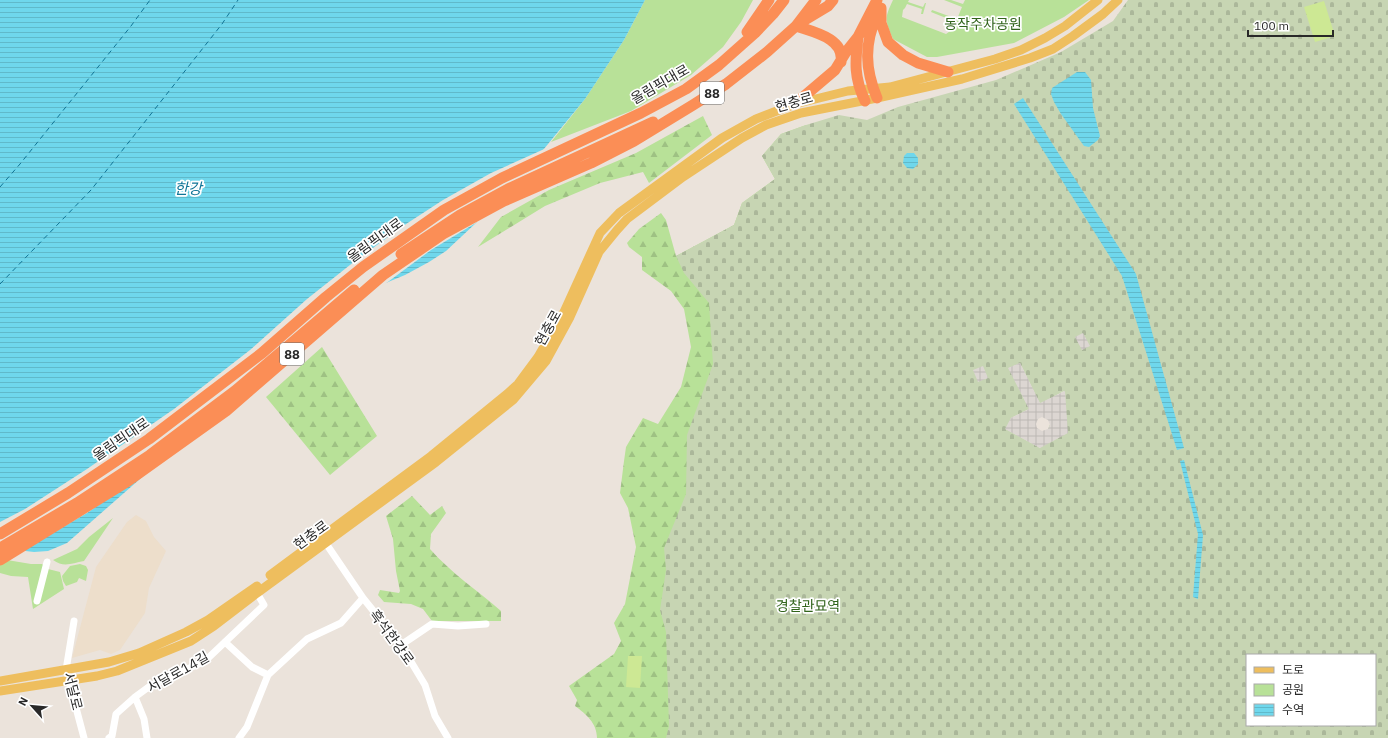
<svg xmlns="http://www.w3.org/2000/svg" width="1388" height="738" viewBox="0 0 1388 738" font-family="'IBM Plex Sans','Noto Sans KR',sans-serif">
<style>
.education{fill:#eddecb}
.green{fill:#b8e198}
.forest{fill:url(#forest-firs)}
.cemetery{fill:url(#cemetery-stones);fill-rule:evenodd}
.pitch{fill:#cde894}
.plaza{fill:url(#plaza-grid);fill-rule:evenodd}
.water{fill:url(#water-rules)}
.pier{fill:#ebe3db}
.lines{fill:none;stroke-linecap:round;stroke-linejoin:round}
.ferry{stroke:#107597;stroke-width:1;stroke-dasharray:5 4;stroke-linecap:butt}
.minor{stroke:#fff;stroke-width:7}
.major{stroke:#eebe5e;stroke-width:9}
.highway{stroke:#fb8e56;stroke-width:11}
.labels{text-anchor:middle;stroke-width:3.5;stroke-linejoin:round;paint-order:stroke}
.shield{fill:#fff;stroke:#696969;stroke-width:1}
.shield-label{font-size:13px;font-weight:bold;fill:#292929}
.park-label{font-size:14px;fill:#31641b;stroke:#fff}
.street-label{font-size:14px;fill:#292929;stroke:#fff}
.water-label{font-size:15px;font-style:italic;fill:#107597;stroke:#fff}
</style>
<defs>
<pattern id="forest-firs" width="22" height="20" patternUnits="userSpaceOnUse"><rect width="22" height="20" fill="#b8e198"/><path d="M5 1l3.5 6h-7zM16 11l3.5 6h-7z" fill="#9ec183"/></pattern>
<pattern id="cemetery-stones" width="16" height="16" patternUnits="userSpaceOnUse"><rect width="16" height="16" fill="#c7d5b3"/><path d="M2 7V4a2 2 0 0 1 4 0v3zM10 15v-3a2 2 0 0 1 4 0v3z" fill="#abb79a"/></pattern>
<pattern id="plaza-grid" width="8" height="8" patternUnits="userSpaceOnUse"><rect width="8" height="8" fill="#dcd6d2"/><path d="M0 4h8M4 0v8" fill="none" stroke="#bdb8b4"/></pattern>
<pattern id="water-rules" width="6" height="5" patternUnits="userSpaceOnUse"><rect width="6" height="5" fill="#6fd7ec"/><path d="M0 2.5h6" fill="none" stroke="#60b9ca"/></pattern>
</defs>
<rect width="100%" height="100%" fill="#ebe3db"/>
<path class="education" d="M136,515L146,521L154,537L166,551L149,588L145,613L120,650L111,654L100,650L72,658L96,567L127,522Z"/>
<path class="green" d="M645,0H753L741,22L723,47L691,75L631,111L551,142L585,99L624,40Z
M893,0H909L908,2L923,7L925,3H926L923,14H921L922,9L907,4L905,8L903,10L902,17L946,34L953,29L956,22L931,12L932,10L957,19L962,7L944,0H951L963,4L965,0H1089L1064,17L1014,43L937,57H927L893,39C885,20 884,19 893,0Z
M113,518L84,561C72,563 64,568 53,560L77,549L89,537Z
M7,560L31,564H42L48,569L60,572L64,589L33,609L28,577L11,576L0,573V564Z
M80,564L86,566L88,570L86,581L79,578L77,582L66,586L63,581L62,576L70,566Z"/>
<path class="forest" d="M703,116L712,135L649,183L643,172L600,183L545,206L478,247L501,217L549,190L636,153Z
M806,125L796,738H597C597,723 586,714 575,706L577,700L569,686L614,654L621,641L614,623L625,604L636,547L628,508L620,493L624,461L626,447L643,418L658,424L681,387L691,347L684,309L671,291L642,270V257L629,247L627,243L639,229L661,213L666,220L676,256L734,225L742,203L775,179L762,156L781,134Z
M322,347L377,436L330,475L266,397Z
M412,496L430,515L442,506L446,513L431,534L430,549C451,573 477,590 501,611V621H432L423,609L411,604L384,602L378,595L380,590L399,593L400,591L396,571L393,539L386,516Z"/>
<path class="cemetery" d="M1128,0H1388V738H666L669,726L666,632L660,610L666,570L664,548L686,494L687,435L713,364L709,303L684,273L676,256L734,225L742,203L775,179L762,156L781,134L806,125L839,115L867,120L898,107L996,80L1061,52L1113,21ZM1020,363L1040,404L1064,391L1040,448L1006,429L1011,418L1029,409L1009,368ZM1247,655H1375V725H1247Z"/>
<path class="pitch" d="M1324,1L1335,36L1315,42L1304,7Z
M628,656H642L640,688L626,687Z"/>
<path class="plaza" d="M1083,333L1090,346L1082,350L1075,337Z
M1020,363L1040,403L1065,391L1068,433L1040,448L1005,429L1011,418L1029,409L1008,368ZM1042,417L1048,420L1050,425L1048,429L1042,431L1037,428L1036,424L1038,419Z
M983,366L988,378L978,382L973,370Z"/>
<path class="water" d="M0,0H645L624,40L585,99L516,183L477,222L446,251L429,262L405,275L376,287L254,379L67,543L48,551L34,552L0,548Z
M1077,72H1085L1091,80L1093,108L1100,136L1098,140L1089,147L1084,146L1061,114L1054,102L1051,94L1052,88Z
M1023,98L1136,274L1184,448L1177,450L1122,276L1014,104Z
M907,153H914L918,158V164L913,169L907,168L903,163L904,156Z
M1184,460L1203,535L1198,599L1193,597L1198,534L1180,461Z"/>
<path class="pier" d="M551,146L517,185L484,218L431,250L381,287L360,297L166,459L87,513L19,553L0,550V522L25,509L87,469L174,409L250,350L307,299L355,261L403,226L443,200L491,173Z"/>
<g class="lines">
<path class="ferry" d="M0,187L20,164L131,26L150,0
M0,284L91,190L222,24L238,0"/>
<path class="minor" d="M325,542L363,598L401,645L425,685L435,716L448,738
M37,601L47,562
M74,621L66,670L84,738
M225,642L252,667L268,675
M401,645L432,624L458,626L486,624
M135,697L144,719L147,738
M109,738L112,736L116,714L135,697L150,686L205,661L264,605L257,593
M239,738L247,727L268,675L307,639L341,623L363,598"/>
<path class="major" d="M270,575L431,456L507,394L518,384L538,357L564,312L600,233L619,213L722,138L756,119L795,104L848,91L890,87L995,59L1021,50L1045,38L1065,26L1098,0
M0,681L109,662L139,653L186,632L208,620L257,586
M0,691L97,676L117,671L191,641L214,626L257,593L436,462L513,400L546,361L570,317L599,252L617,230L627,219L683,177L742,138L766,125L801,113L877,98L962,79L1030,58L1053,49L1073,36L1103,14L1118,0"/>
<path class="highway" d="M881,8V23L888,42L903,55L918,63L948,72
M803,21L828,6L833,0
M796,26C813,32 845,38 841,62
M747,32L769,0
M858,37C855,62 854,78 865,101
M877,98C865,69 864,44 877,15
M795,104L835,70L846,52L858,37L877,0
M401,254L460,215L508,189L653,122
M0,534L68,493L149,439L262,353L326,297L363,267L444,210L502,178L641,113L686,89L719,65L755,33L773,14L784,0
M0,548L77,503L150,455L235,391L354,290
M0,560L128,481L226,411L383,275L443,234L504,201L591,163L634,141L693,105L726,84L767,52L796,26L816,0"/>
</g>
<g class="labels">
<g class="shield">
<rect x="700" y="82" width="24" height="22" rx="3"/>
<rect x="280" y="343" width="24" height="22" rx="3"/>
</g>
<g class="shield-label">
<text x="712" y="98">88</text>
<text x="292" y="359">88</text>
</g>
<g class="park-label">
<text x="983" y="29">동작주차공원</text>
<text x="808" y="611">경찰관묘역</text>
</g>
<g class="street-label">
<text transform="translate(660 84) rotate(-30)" y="5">올림픽대로</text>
<text transform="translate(794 102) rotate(-16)" y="5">현충로</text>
<text transform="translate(375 240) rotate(-36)" y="5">올림픽대로</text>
<text transform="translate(548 328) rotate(-61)" y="5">현충로</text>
<text transform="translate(121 439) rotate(-34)" y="5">올림픽대로</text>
<text transform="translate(311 535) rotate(-36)" y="5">현충로</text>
<text transform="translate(392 637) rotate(54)" y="5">흑석한강로</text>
<text transform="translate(178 672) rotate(-29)" y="5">서달로14길</text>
<text transform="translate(73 691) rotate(76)" y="5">서달로</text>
</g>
<g class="water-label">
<text x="188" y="194">한강</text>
</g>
</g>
<rect x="1246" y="654" width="130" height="72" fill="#ffffff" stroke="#a9a9a9"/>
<rect x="1254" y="667" width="20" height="6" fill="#eebe5e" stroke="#a9a9a9"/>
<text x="1282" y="674" font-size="12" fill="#292929">도로</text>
<rect x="1254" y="684" width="20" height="12" fill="#b8e198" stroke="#a9a9a9"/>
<text x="1282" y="694" font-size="12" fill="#292929">공원</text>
<rect x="1254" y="704" width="20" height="12" fill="url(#water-rules)" stroke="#a9a9a9"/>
<text x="1282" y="714" font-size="12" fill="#292929">수역</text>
<g transform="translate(32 706) rotate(297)" stroke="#ffffff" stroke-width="3" paint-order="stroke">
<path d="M0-3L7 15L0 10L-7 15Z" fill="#292929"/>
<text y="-6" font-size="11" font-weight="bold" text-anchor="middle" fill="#292929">N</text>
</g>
<path d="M1248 30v6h85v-6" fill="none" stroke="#292929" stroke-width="2"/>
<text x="1254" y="30" font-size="12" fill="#292929" stroke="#ffffff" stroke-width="3" paint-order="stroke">100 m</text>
</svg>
